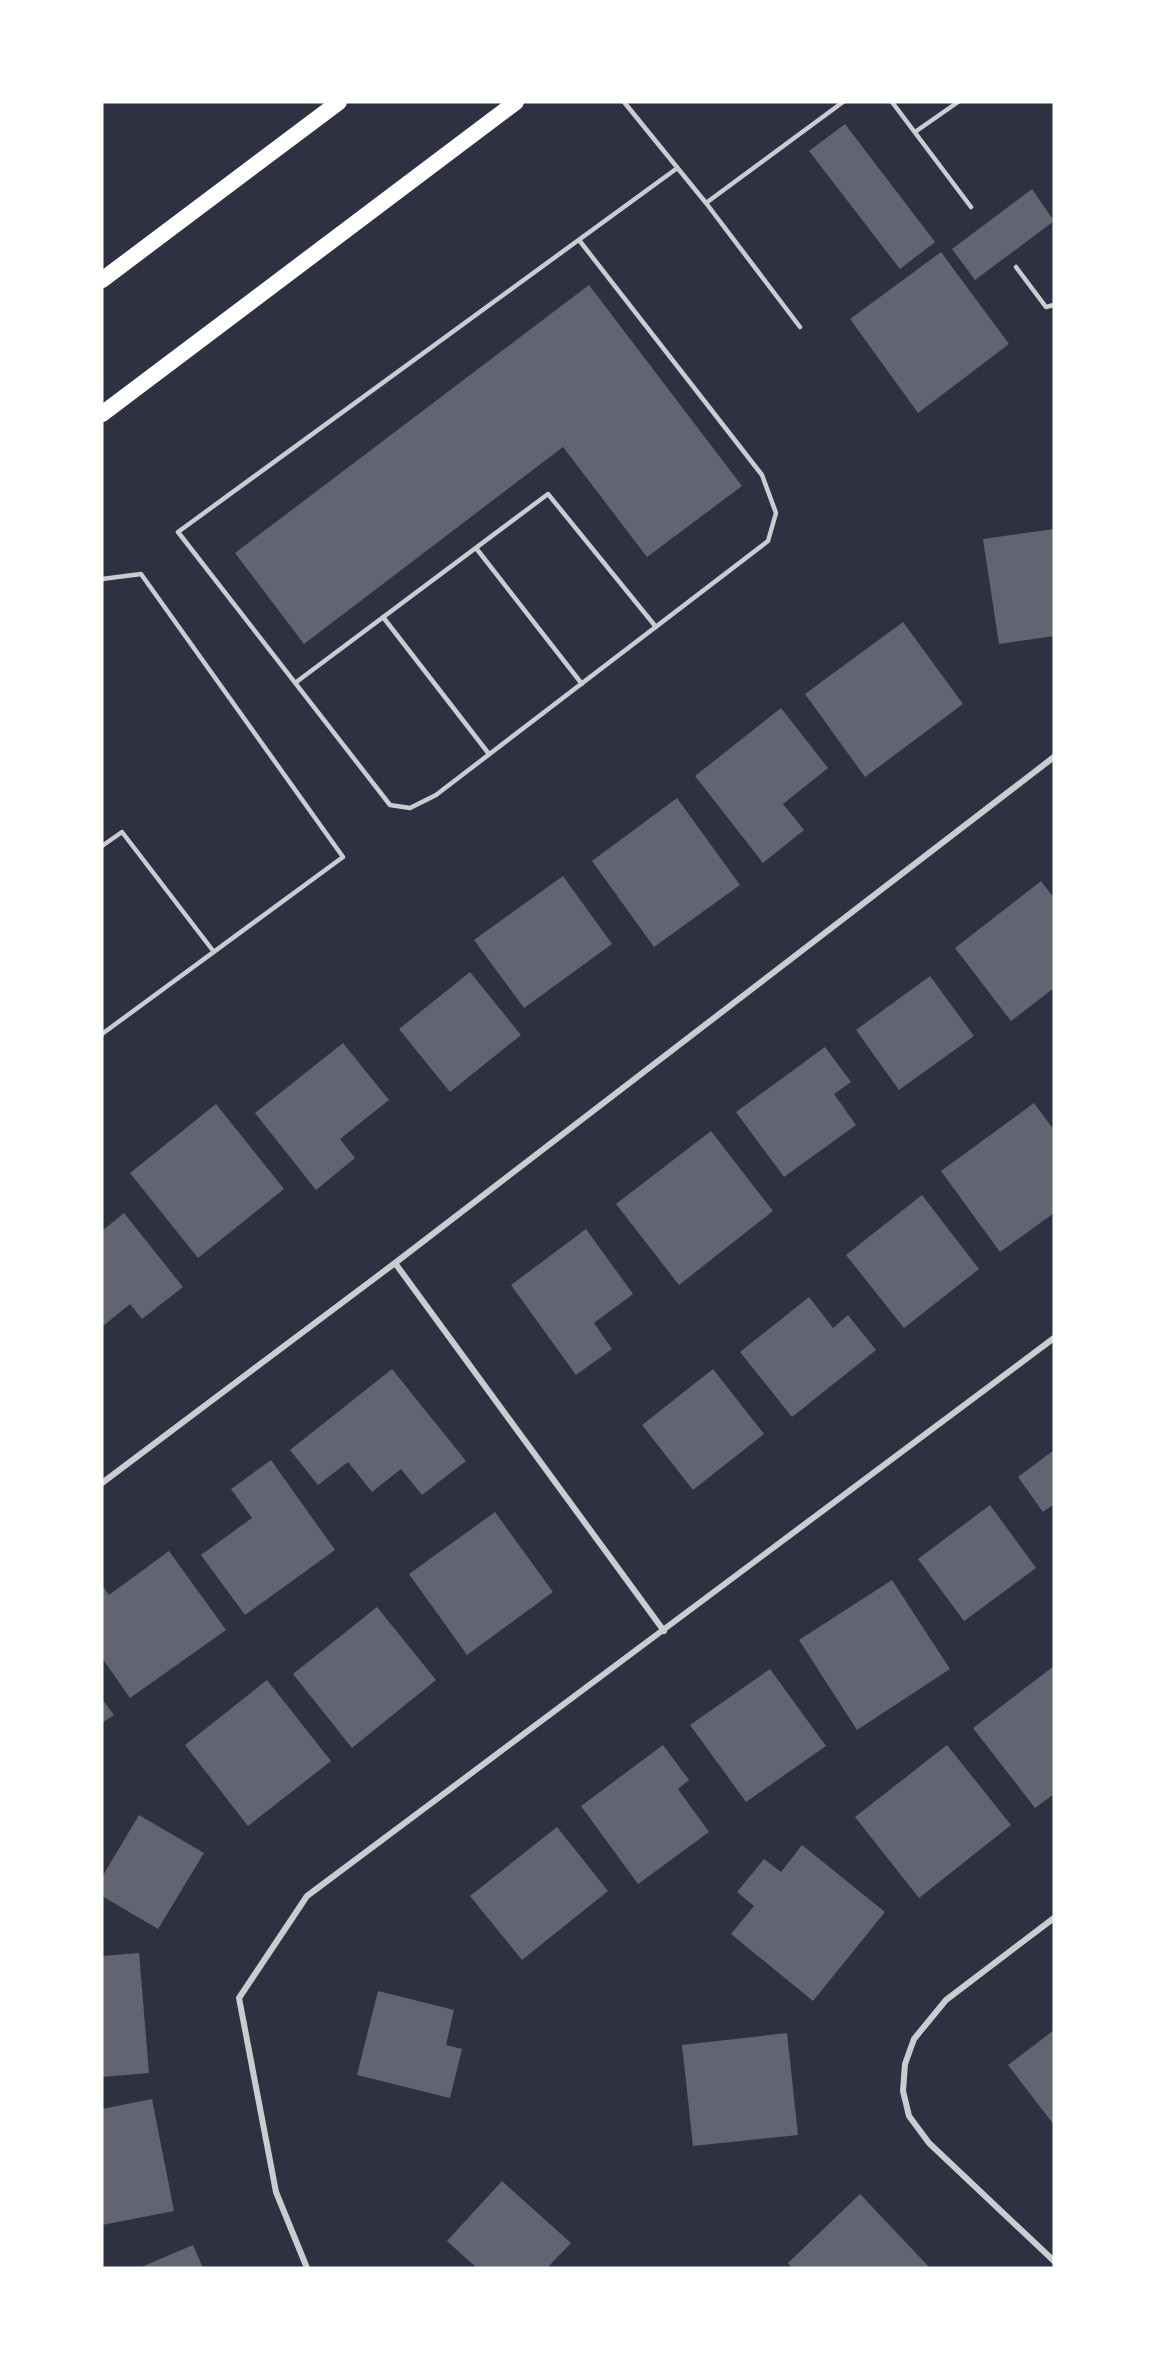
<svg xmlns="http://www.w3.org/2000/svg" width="1156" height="2370" viewBox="0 0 1156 2370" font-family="Poppins,sans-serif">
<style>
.building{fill:#626471}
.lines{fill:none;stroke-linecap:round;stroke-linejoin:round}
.service{stroke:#caccd0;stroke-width:4.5}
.minor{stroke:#caccd0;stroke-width:6}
.trunk{stroke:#fff;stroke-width:16}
</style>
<rect width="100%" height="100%" fill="#2d3142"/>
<path class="building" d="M845,124L935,242L900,269L809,151Z
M1032,189L1054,221L975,280L952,249Z
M941,252L1009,344L918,413L850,319Z
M589,285L742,486L647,557L563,447L304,644L235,553Z
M1054,529V636L999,644L983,539Z
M903,622L963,704L865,777L805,694Z
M781,708L828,768L783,804L804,830L763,863L695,776Z
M677,798L740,885L654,947L592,861Z
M563,876L612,944L524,1008L474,940Z
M1041,881L1054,898V988L1011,1021L955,948Z
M470,972L521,1035L450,1092L399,1029Z
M930,976L974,1036L899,1090L856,1030Z
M343,1043L389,1100L340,1139L355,1158L316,1190L255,1113Z
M825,1047L851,1082L834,1094L856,1125L784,1177L736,1112Z
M1034,1103L1054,1130V1213L1000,1252L941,1171Z
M216,1104L284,1189L198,1258L130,1173Z
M711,1131L773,1211L679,1285L616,1204Z
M922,1195L979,1269L904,1328L846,1255Z
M124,1213L183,1287L142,1319L130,1304L102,1327V1231Z
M586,1229L633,1294L594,1323L612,1349L576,1375L511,1285Z
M809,1297L833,1328L848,1315L876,1350L792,1417L740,1352Z
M392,1369L466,1461L422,1495L401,1469L372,1492L348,1462L318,1485L290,1450Z
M713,1369L764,1434L693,1490L642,1425Z
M1054,1450V1504L1043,1512L1018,1477Z
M271,1460L335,1550L245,1615L201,1555L252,1518L231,1489Z
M990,1505L1036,1568L964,1621L918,1559Z
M495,1512L553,1592L467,1655L409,1574Z
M169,1551L226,1630L130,1698L102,1658V1585L109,1595Z
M892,1580L950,1669L857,1730L799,1640Z
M377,1607L436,1680L352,1748L293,1674Z
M1054,1666V1794L1035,1808L973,1728Z
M770,1669L826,1746L746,1802L690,1725Z
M267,1680L331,1761L248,1826L185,1745Z
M102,1699L114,1715L102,1723Z
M663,1745L689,1780L678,1789L709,1832L638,1884L581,1806Z
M947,1745L1011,1825L919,1898L855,1817Z
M139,1815L204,1853L158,1929L102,1896V1877Z
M557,1827L608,1891L522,1960L470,1896Z
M802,1845L885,1912L813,2001L731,1934L754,1906L737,1892L764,1859L781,1872Z
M139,1953L149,2073L102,2077V1956Z
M378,1991L454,2010L446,2045L462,2049L450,2098L357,2075Z
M1054,2030V2125L1008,2065Z
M787,2033L798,2135L693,2146L682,2045Z
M152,2099L174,2211L102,2225V2109Z
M502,2181L571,2243L547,2268H477L447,2241Z
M860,2194L930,2268H792L788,2263Z
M193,2245L203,2268H139Z"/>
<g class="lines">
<path class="service" d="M624,102L706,203L843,102
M892,102L971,207
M915,132L958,102
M706,203L800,327
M579,240L762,475L776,513L768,541L436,795L410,808L390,805L178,532L676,169
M1016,267L1046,307L1054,305
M476,548L582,684
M102,579L141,574L343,857L102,1034
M383,617L489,754
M295,683L548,494L656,627
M102,846L122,832L214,952"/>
<path class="minor" d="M395,1263L664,1631
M102,1483L395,1263L1054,757
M1054,1918L946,2000L914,2039L905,2064L903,2091L909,2116L929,2143L1054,2261
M307,2268L276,2192L239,1998L307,1896L1054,1338"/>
<path class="trunk" d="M102,280L339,102
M102,414L516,102"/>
</g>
<rect width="1156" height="2370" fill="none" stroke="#ffffff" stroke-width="207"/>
</svg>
